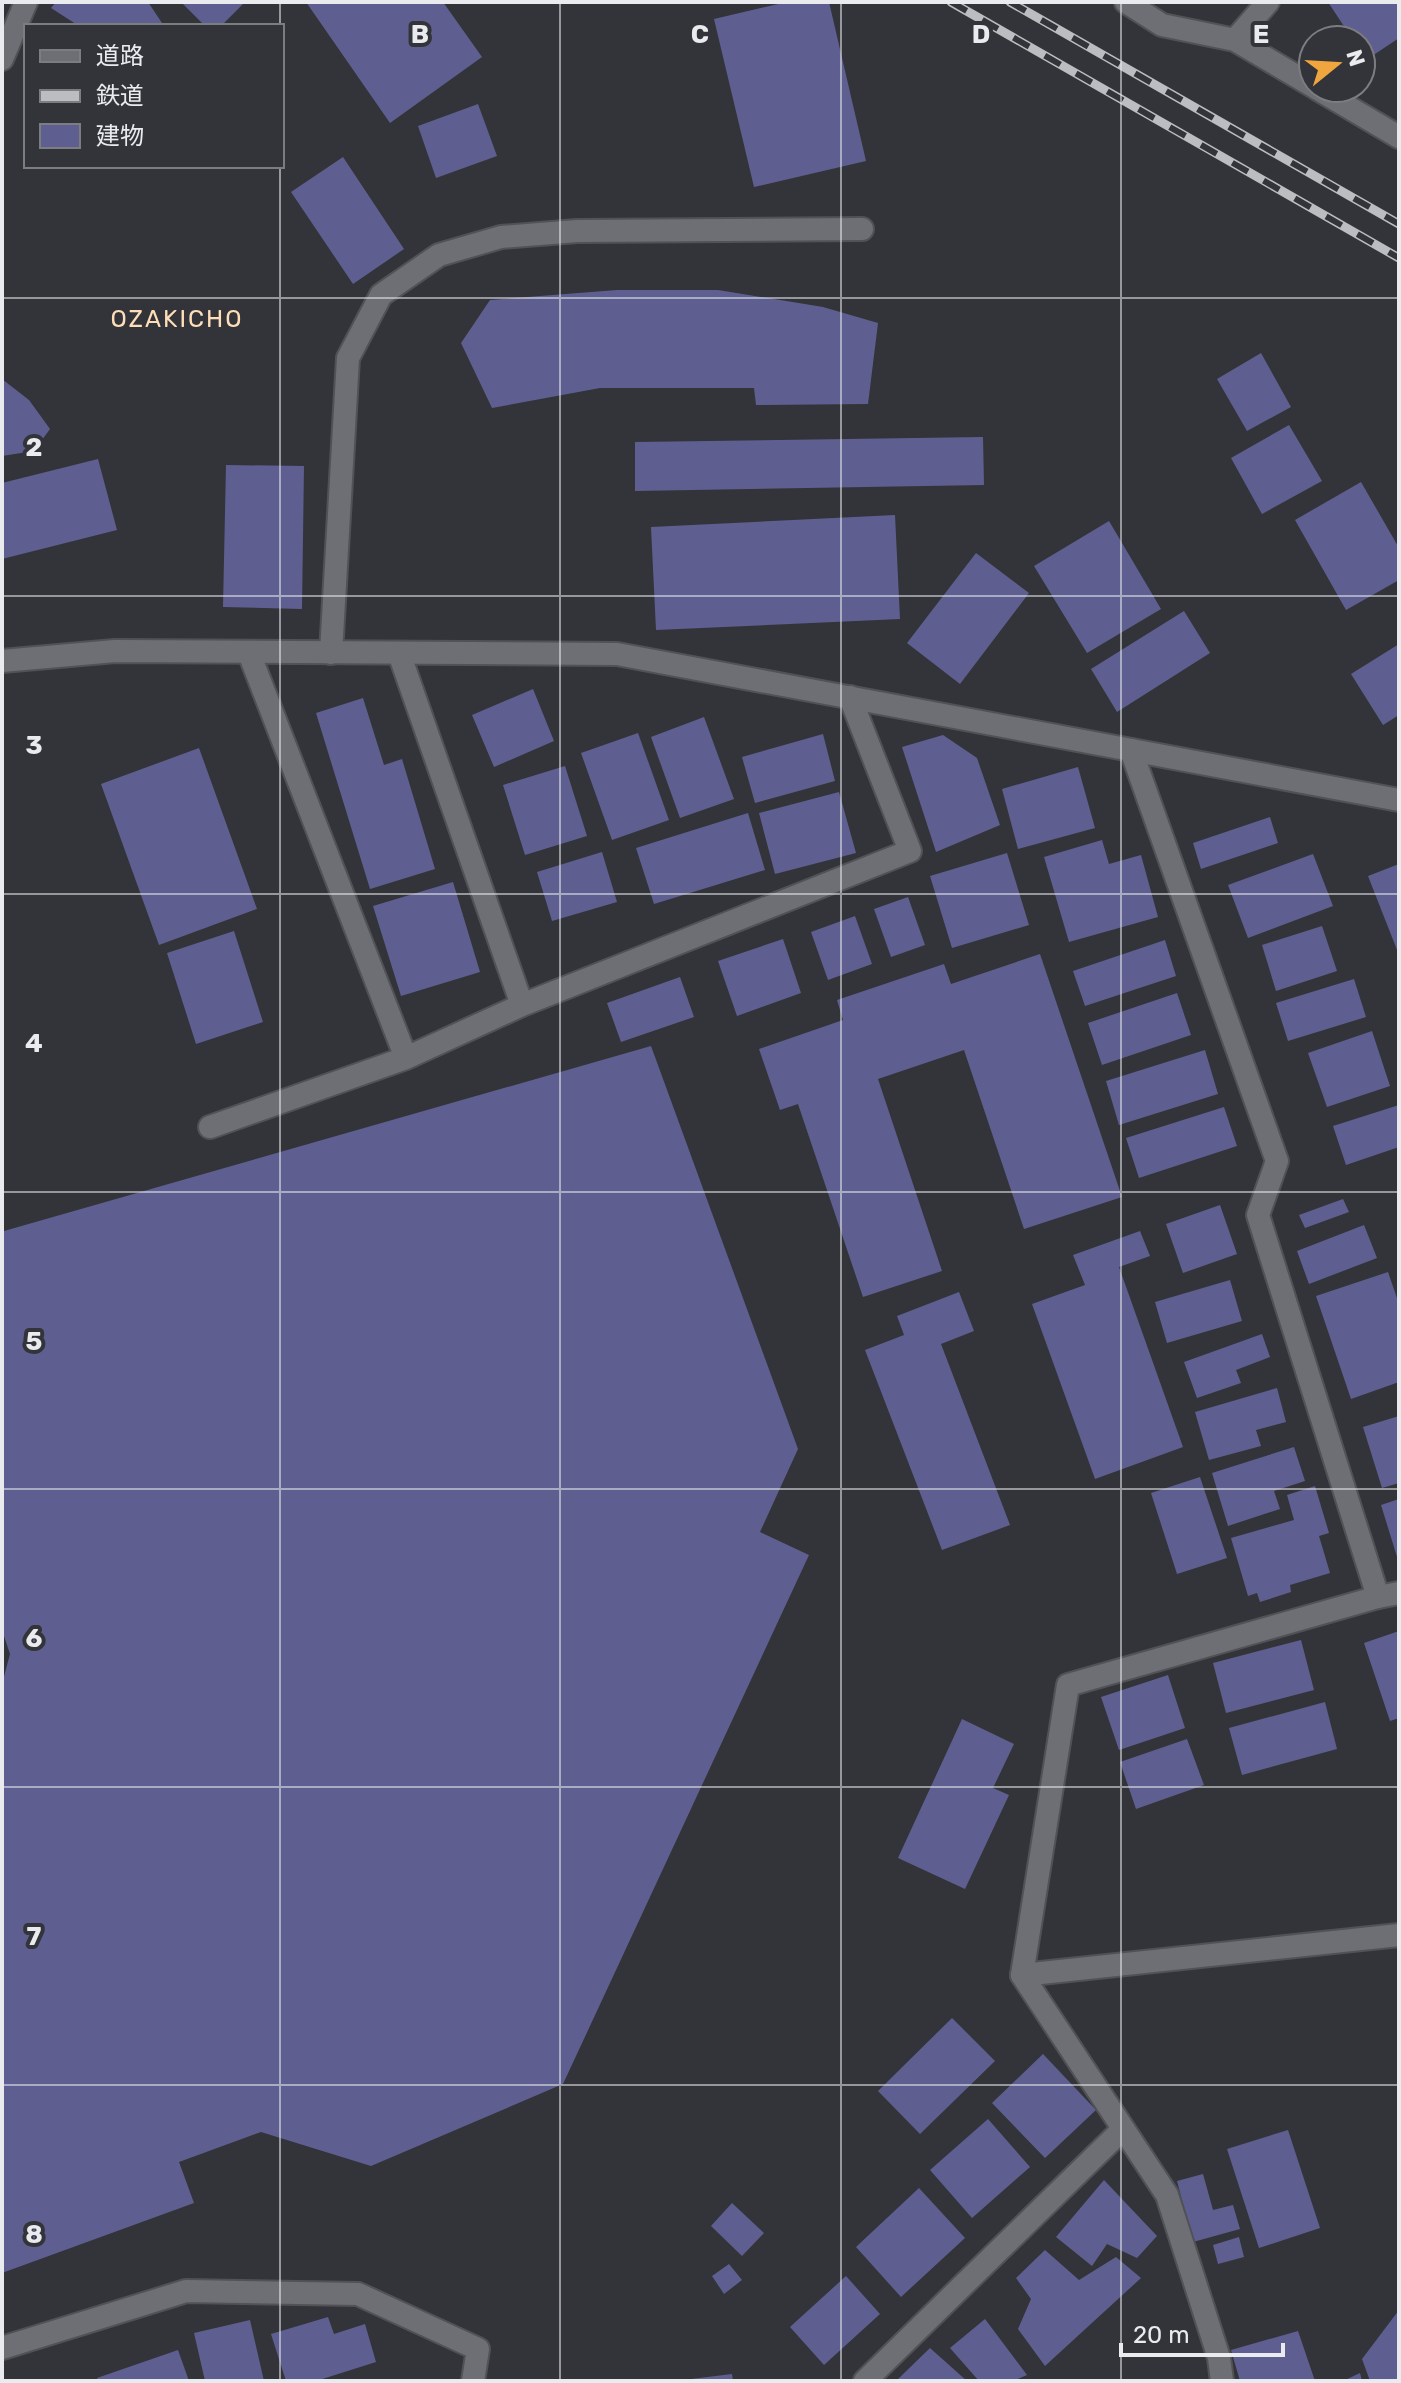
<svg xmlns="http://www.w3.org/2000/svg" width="1401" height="2383" viewBox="0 0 1401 2383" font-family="Rubik,'Noto Sans JP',sans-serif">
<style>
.building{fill:#5e5f90}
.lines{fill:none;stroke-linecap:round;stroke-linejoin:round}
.minor-casing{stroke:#515256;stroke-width:26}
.tertiary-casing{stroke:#515256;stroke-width:26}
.minor{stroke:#6e6f75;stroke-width:22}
.tertiary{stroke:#6e6f75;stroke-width:22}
.rail-casing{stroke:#bcbdc1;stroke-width:9}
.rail{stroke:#333439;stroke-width:6;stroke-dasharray:18;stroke-linecap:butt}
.grid{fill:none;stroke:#eaebee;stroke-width:2;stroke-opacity:0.55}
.labels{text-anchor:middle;stroke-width:8;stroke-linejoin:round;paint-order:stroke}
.neighbourhood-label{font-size:24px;letter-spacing:2px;fill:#fedeb9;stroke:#333439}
.grid-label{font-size:26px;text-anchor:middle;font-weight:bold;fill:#eaebee;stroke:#333439;stroke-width:8;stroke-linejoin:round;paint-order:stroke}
</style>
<rect width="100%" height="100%" fill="#333439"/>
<path class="building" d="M56,2H148L164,26H79L51,8Z
M181,2H245L221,26H205Z
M306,2H443L482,57L390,123Z
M787,2H829L866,161L754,187L714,19Z
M1328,2H1399V38L1366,60L1361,52V40H1353Z
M478,104L497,156L436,178L418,126Z
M343,157L404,249L353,284L291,192Z
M617,290H718L823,307L878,323L868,404L756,405L754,388H600L492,408L461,343L490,300Z
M1261,353L1291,407L1247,431L1217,379Z
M2,379L29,400L50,429L34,451L2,456Z
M1289,425L1322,481L1262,514L1231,458Z
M983,437L984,485L635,491V442Z
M98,459L117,530L2,559V483Z
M226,465L304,466L302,609L223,607Z
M1361,482L1399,548V580L1346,610L1295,520Z
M895,515L900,619L656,630L651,527Z
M1109,521L1161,609L1087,653L1034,566Z
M976,553L1029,593L960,684L907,643Z
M1184,611L1210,653L1117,712L1091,669Z
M1399,644V715L1383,725L1351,674Z
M533,689L554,741L494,767L472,715Z
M363,698L384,765L402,759L435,869L370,889L316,713Z
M704,717L734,799L680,818L651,737Z
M638,733L669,820L612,840L581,753Z
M823,734L835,781L755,803L742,757Z
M943,735L977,758L1000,825L936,852L902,747Z
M199,748L257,909L159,945L101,784Z
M565,766L587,836L525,855L503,785Z
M1078,767L1095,828L1018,849L1002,789Z
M839,792L856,853L775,874L759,813Z
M748,813L765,870L654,904L636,848Z
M1270,817L1278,843L1201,869L1193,843Z
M1102,840L1109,864L1141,855L1158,917L1069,942L1044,857Z
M602,852L617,902L552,921L537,872Z
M1007,853L1029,925L952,948L930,876Z
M1313,854L1333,906L1248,938L1228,885Z
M1399,864V955L1368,876Z
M453,882L480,972L401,996L373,906Z
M908,897L925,945L891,957L874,909Z
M855,916L872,964L828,980L811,932Z
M1322,926L1337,971L1276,991L1262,945Z
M234,931L263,1022L196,1044L167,953Z
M783,939L801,993L737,1016L718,961Z
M1165,940L1176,976L1085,1006L1073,971Z
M1040,954L1122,1197L1024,1229L964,1050L878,1079L942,1271L863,1297L798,1104L780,1110L759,1049L843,1020L837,1000L944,964L951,984Z
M680,977L694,1017L621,1042L607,1003Z
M1354,979L1366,1017L1288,1041L1276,1003Z
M1177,993L1191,1035L1102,1065L1088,1023Z
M1372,1031L1390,1086L1327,1107L1308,1053Z
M651,1046L798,1449L760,1532L809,1555L563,2084L371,2166L261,2132L179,2162L194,2203L2,2273V1684L10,1654L2,1630L4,1231Z
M1205,1050L1218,1094L1119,1125L1106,1081Z
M1399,1105V1147L1346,1165L1333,1126Z
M1224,1107L1237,1146L1139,1178L1126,1138Z
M1343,1199L1349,1212L1305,1228L1299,1215Z
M1220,1205L1237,1254L1183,1273L1166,1224Z
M1364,1225L1377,1258L1309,1284L1297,1251Z
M1140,1231L1150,1256L1119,1267L1183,1447L1095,1479L1032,1304L1085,1285L1073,1255Z
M1388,1272L1399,1304V1382L1351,1399L1316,1296Z
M1230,1280L1242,1321L1167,1343L1155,1302Z
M959,1292L974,1331L941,1344L1010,1525L942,1550L865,1350L904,1335L897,1316Z
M1262,1334L1270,1357L1236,1370L1241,1383L1197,1398L1184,1362Z
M1277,1388L1286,1422L1256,1430L1261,1446L1209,1460L1195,1412Z
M1399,1416V1483L1382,1488L1363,1427Z
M1294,1447L1305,1481L1274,1491L1280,1509L1228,1526L1212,1473Z
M1200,1477L1227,1558L1177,1574L1151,1493Z
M1315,1486L1329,1533L1319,1536L1330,1573L1290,1585L1291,1592L1260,1602L1257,1593L1248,1596L1231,1538L1294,1520L1287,1495Z
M1399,1499V1560H1398L1381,1505Z
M1399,1631V1718L1390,1721L1364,1643Z
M1301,1640L1314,1690L1226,1713L1213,1663Z
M1168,1675L1185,1728L1119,1750L1101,1697Z
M1325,1702L1337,1749L1242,1775L1229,1728Z
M962,1719L1014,1744L993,1788L1009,1795L965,1889L898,1858Z
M1187,1739L1204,1785L1136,1809L1120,1762Z
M952,2018L995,2061L920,2134L878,2091Z
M1043,2054L1096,2110L1045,2158L992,2103Z
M988,2119L1030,2167L972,2218L930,2170Z
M1288,2130L1320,2228L1259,2248L1227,2149Z
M1203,2174L1213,2210L1233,2205L1240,2229L1193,2242L1177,2181Z
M1104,2180L1157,2236L1137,2258L1107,2244L1092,2266L1056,2237Z
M919,2188L965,2238L901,2297L856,2247Z
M732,2203L764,2233L742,2256L711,2226Z
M1239,2237L1244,2257L1218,2264L1213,2245Z
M1045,2250L1079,2280L1116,2257L1141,2278L1045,2366L1018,2329L1031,2299L1016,2278Z
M729,2264L742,2280L724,2294L712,2276Z
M846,2276L880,2314L824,2365L790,2327Z
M1399,2310V2381H1370L1362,2359Z
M328,2317L334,2334L365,2324L376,2362L316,2381H286L271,2334Z
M985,2319L1027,2375L1013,2381H979L950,2348Z
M250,2320L264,2381H205L194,2333Z
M1298,2331L1315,2381H1240L1231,2350Z
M930,2348L967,2381H896Z
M178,2350L189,2381H98L97,2378Z
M1360,2373L1362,2381H1343Z
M732,2374L733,2381H691V2379Z"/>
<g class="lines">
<g class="minor-casing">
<path id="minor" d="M1126,2L1162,25L1235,40L1313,86
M1235,40L1268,2
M1316,88L1399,137
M249,653L406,1058
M331,653L348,358L381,295L439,255L501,237L577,231L862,229
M399,653L522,1005
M1131,750L1277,1161L1258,1215L1378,1597L1068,1685L1022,1975L1167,2195L1219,2358L1222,2381
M210,1127L406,1058L522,1005L910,851L850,697
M2,2348L186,2291L358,2294L478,2349L473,2381
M865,2381L1123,2129"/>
</g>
<g class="tertiary-casing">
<path id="tertiary" d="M2,59L26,2
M2,661L115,651L617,654L1399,800
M1378,1597L1399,1593
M1022,1975L1399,1935"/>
</g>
<use href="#minor" class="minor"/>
<use href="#tertiary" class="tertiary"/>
<g class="rail-casing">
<path id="rail" d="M951,2L1399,258
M1010,2L1399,224"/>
</g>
<use href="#rail" class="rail"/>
</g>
<path class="grid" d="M280,2V26M560,2V2381M841,2V2381M1121,2V2381M280,166V2381M2,298H1399M2,596H1399M2,894H1399M2,1192H1399M2,1489H1399M2,1787H1399M2,2085H1399"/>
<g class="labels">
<g class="neighbourhood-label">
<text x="177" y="327">OZAKICHO</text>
</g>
</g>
<g class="grid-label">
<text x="420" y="43">B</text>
<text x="700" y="43">C</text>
<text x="981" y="43">D</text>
<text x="1261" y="43">E</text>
<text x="34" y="456">2</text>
<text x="34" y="754">3</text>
<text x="34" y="1052">4</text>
<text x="34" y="1350">5</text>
<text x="34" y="1647">6</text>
<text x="34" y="1945">7</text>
<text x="34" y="2243">8</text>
</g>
<rect width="1401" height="2383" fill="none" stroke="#eaebee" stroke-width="8"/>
<rect x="24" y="24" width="260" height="144" fill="#333439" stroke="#7c7d81" stroke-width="2"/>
<rect x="40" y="50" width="40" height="12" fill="#6e6f75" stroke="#7c7d81" stroke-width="2"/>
<text x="96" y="64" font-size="24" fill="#eaebee">道路</text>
<rect x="40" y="90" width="40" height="12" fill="#bcbdc1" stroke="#7c7d81" stroke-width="2"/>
<text x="96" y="104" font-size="24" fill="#eaebee">鉄道</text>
<rect x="40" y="124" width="40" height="24" fill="#5e5f90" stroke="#7c7d81" stroke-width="2"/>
<text x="96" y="144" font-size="24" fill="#eaebee">建物</text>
<g transform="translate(1337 64) rotate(72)"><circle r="38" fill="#333439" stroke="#7c7d81" stroke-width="2"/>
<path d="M0-6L14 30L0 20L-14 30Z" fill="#f0a63e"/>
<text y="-12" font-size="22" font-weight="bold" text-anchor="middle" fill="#eaebee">N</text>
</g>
<path d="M1121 2343v12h162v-12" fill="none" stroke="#eaebee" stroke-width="4"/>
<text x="1133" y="2343" font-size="24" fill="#eaebee" stroke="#333439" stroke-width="6" paint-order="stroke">20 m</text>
</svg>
